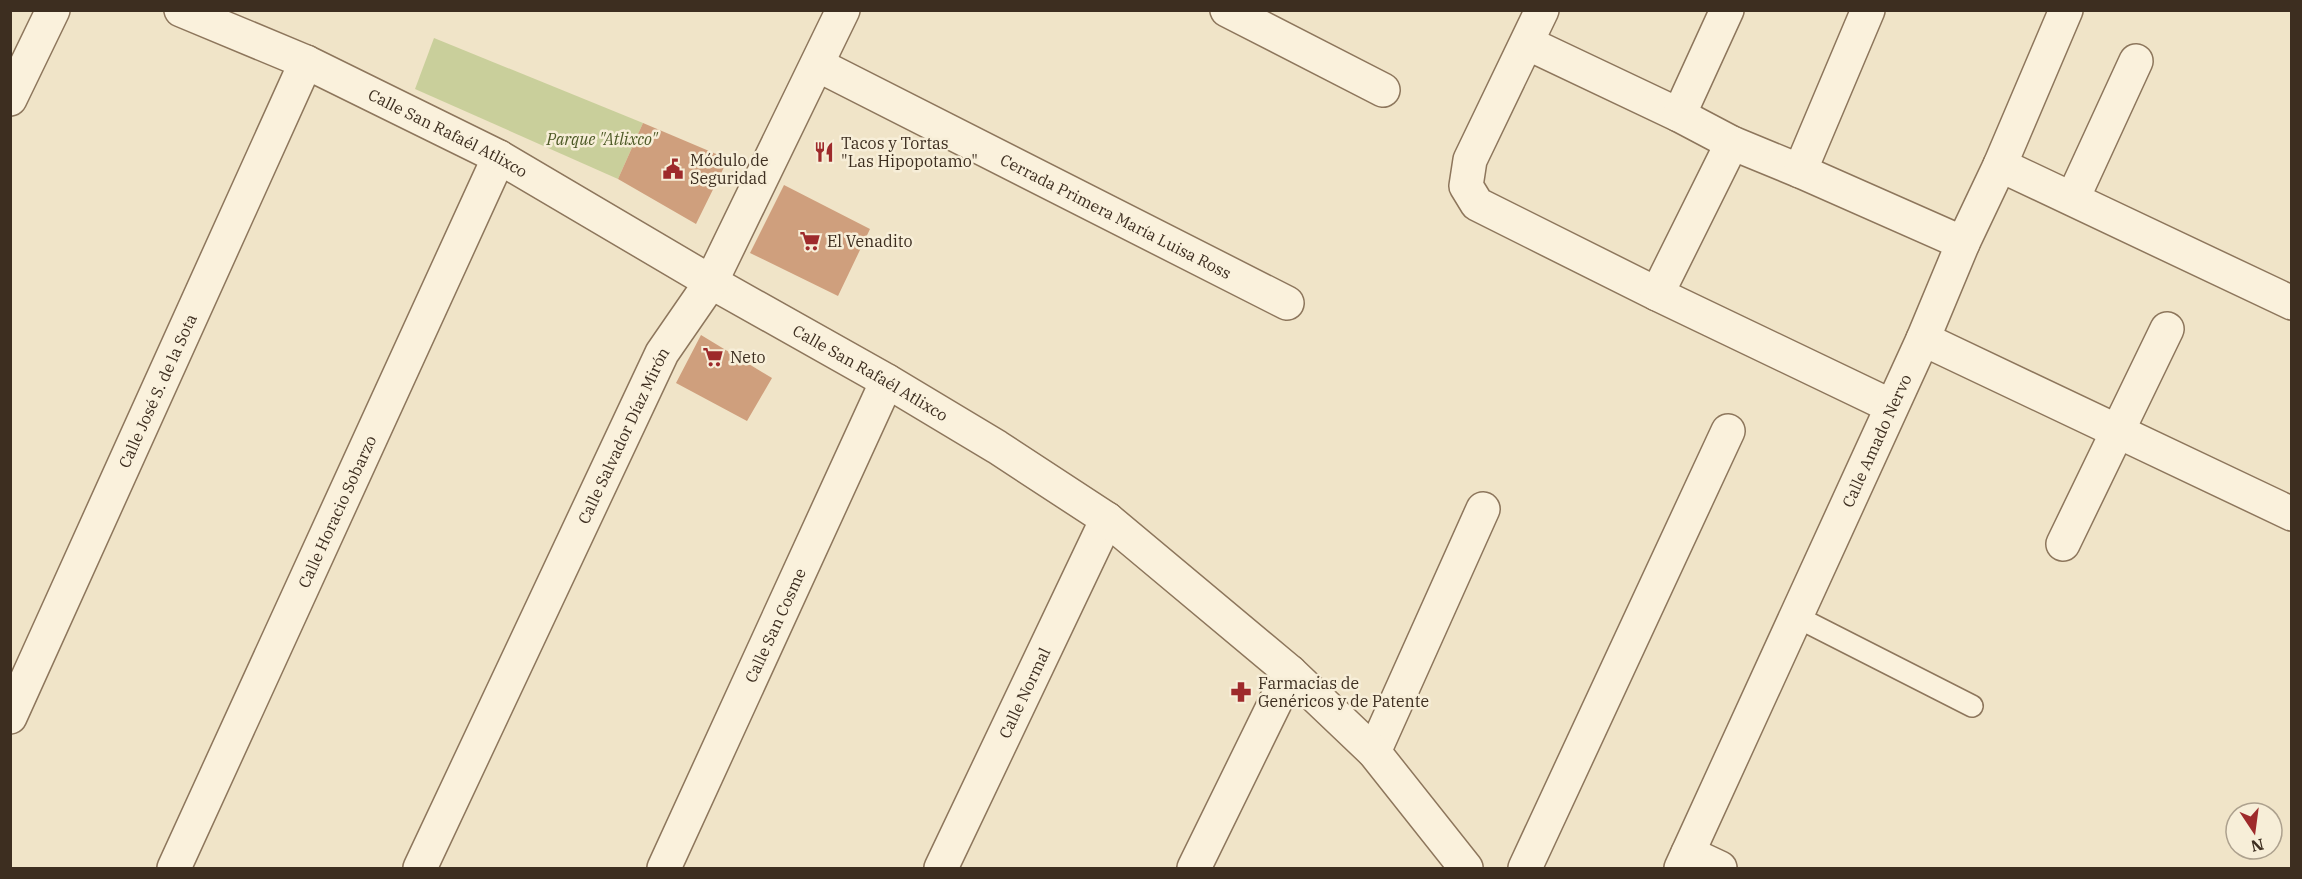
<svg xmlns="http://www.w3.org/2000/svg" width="2302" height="879" viewBox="0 0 2302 879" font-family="'IBM Plex Serif',serif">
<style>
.green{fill:#c9cf9b}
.building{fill:#cf9f7d}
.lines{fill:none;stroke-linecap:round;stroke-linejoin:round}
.service-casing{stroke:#8d765c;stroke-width:24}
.minor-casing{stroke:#8d765c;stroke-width:36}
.tertiary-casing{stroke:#8d765c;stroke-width:36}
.service{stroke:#faf1dc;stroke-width:21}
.minor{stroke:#faf1dc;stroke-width:33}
.tertiary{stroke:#faf1dc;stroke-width:33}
.labels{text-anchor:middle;stroke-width:5;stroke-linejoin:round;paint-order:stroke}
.street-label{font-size:16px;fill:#3d2e20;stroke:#f7eed8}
.park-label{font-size:16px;font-style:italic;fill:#4d5a26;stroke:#f7eed8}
.poi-label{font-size:16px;fill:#3d2e20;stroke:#f7eed8;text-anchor:start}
</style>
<rect width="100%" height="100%" fill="#f0e4c8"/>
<path class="green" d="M434,38L643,123L618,179L415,89Z"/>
<path class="building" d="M643,123L728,159L696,224L618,179Z
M784,185L870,229L838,296L750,253Z
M701,335L772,378L747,421L676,383Z"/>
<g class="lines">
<g class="service-casing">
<path id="service" d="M1795,616L1972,706"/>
</g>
<g class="minor-casing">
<g id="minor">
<path d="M1227,10L1383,90"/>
<path d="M1542,10L1470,160L1466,186L1477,204L1657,294L1891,406"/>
<path d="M1527,43L1679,115L1732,143L1800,171L1963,243"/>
<path id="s1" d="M818,65L1287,303"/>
<path d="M10,99L53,10"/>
<path d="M1679,115L1727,10"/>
<path d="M2000,165L2292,303"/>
<path d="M1800,171L1868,10"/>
<path d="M2073,198L2136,61"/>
<path d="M1657,294L1732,143"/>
<path d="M1923,339L2292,514"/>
<path d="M2063,544L2167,329"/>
<path id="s2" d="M10,717L306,62"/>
<path d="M1374,752L1483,509"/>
<path d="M1688,853L1720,868"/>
<path id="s3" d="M174,868L499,157"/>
<path id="s4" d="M664,868L887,381"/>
<path id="s5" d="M941,868L1107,519"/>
<path d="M1194,868L1290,672"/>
<path d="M1525,868L1728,431"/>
</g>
</g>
<g class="tertiary-casing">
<g id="tertiary">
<path id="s6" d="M181,10L306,62L499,157L711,282L887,381L997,447L1107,519L1290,672L1374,752L1466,868"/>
<path id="s7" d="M420,868L662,353L711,282L843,10"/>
<path id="s8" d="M1681,868L1923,339L1963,243L2000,165L2066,10"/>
</g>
</g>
<use href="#service" class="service"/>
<use href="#minor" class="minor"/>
<use href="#tertiary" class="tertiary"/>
</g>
<defs>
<g id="restaurant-bare" transform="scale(1.62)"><path d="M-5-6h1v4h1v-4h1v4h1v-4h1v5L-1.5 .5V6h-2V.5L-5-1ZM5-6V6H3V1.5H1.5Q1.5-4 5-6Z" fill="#9e2a2b" stroke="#f7eed8" stroke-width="2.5" paint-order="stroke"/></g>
<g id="civic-bare" transform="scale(1.62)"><path d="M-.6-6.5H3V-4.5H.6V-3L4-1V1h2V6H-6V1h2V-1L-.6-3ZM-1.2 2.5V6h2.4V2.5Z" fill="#9e2a2b" stroke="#f7eed8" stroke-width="2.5" paint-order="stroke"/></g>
<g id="supermarket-bare" transform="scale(1.62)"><path d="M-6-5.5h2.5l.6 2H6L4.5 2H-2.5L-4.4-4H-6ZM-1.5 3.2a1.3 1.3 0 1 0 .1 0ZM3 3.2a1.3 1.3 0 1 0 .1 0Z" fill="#9e2a2b" stroke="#f7eed8" stroke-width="2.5" paint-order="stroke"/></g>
<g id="pharmacy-bare" transform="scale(1.62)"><path d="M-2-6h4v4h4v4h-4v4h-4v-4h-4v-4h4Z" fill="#9e2a2b" stroke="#f7eed8" stroke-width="2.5" paint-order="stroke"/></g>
</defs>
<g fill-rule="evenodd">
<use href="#restaurant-bare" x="824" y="152"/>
<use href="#civic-bare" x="673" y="169"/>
<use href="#supermarket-bare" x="810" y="241"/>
<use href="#supermarket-bare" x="713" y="357"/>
<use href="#pharmacy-bare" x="1241" y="692"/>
</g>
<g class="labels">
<g class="street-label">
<text dy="6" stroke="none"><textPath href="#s6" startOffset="294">Calle San Rafaél Atlixco</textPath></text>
<text dy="6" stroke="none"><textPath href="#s1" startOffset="334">Cerrada Primera María Luisa Ross</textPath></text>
<text dy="6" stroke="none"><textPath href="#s6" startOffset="780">Calle San Rafaél Atlixco</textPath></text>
<text dy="6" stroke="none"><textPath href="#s2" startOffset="358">Calle José S. de la Sota</textPath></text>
<text dy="6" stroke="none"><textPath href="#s7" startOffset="478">Calle Salvador Díaz Mirón</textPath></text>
<text dy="6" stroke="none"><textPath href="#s8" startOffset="470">Calle Amado Nervo</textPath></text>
<text dy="6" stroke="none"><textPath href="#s3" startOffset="392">Calle Horacio Sobarzo</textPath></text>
<text dy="6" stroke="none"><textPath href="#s4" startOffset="267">Calle San Cosme</textPath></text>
<text dy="6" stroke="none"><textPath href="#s5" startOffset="194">Calle Normal</textPath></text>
</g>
<g class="park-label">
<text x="602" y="145">Parque "Atlixco"</text>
</g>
<g class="poi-label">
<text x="841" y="149">Tacos y Tortas<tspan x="841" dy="18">"Las Hipopotamo"</tspan></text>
<text x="690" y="166">Módulo de<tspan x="690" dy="18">Seguridad</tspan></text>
<text x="827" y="247">El Venadito</text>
<text x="730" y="363">Neto</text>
<text x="1258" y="689">Farmacias de<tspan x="1258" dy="18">Genéricos y de Patente</tspan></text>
</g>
</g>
<rect width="2302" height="879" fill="none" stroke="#3d2e20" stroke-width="24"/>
<g transform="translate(2254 831) rotate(167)"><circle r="28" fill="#f7eed8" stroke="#ada18e" stroke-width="1.5"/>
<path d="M0-4.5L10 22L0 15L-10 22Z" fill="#9e2a2b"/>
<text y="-9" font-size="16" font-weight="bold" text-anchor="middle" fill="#3d2e20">N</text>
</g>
</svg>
